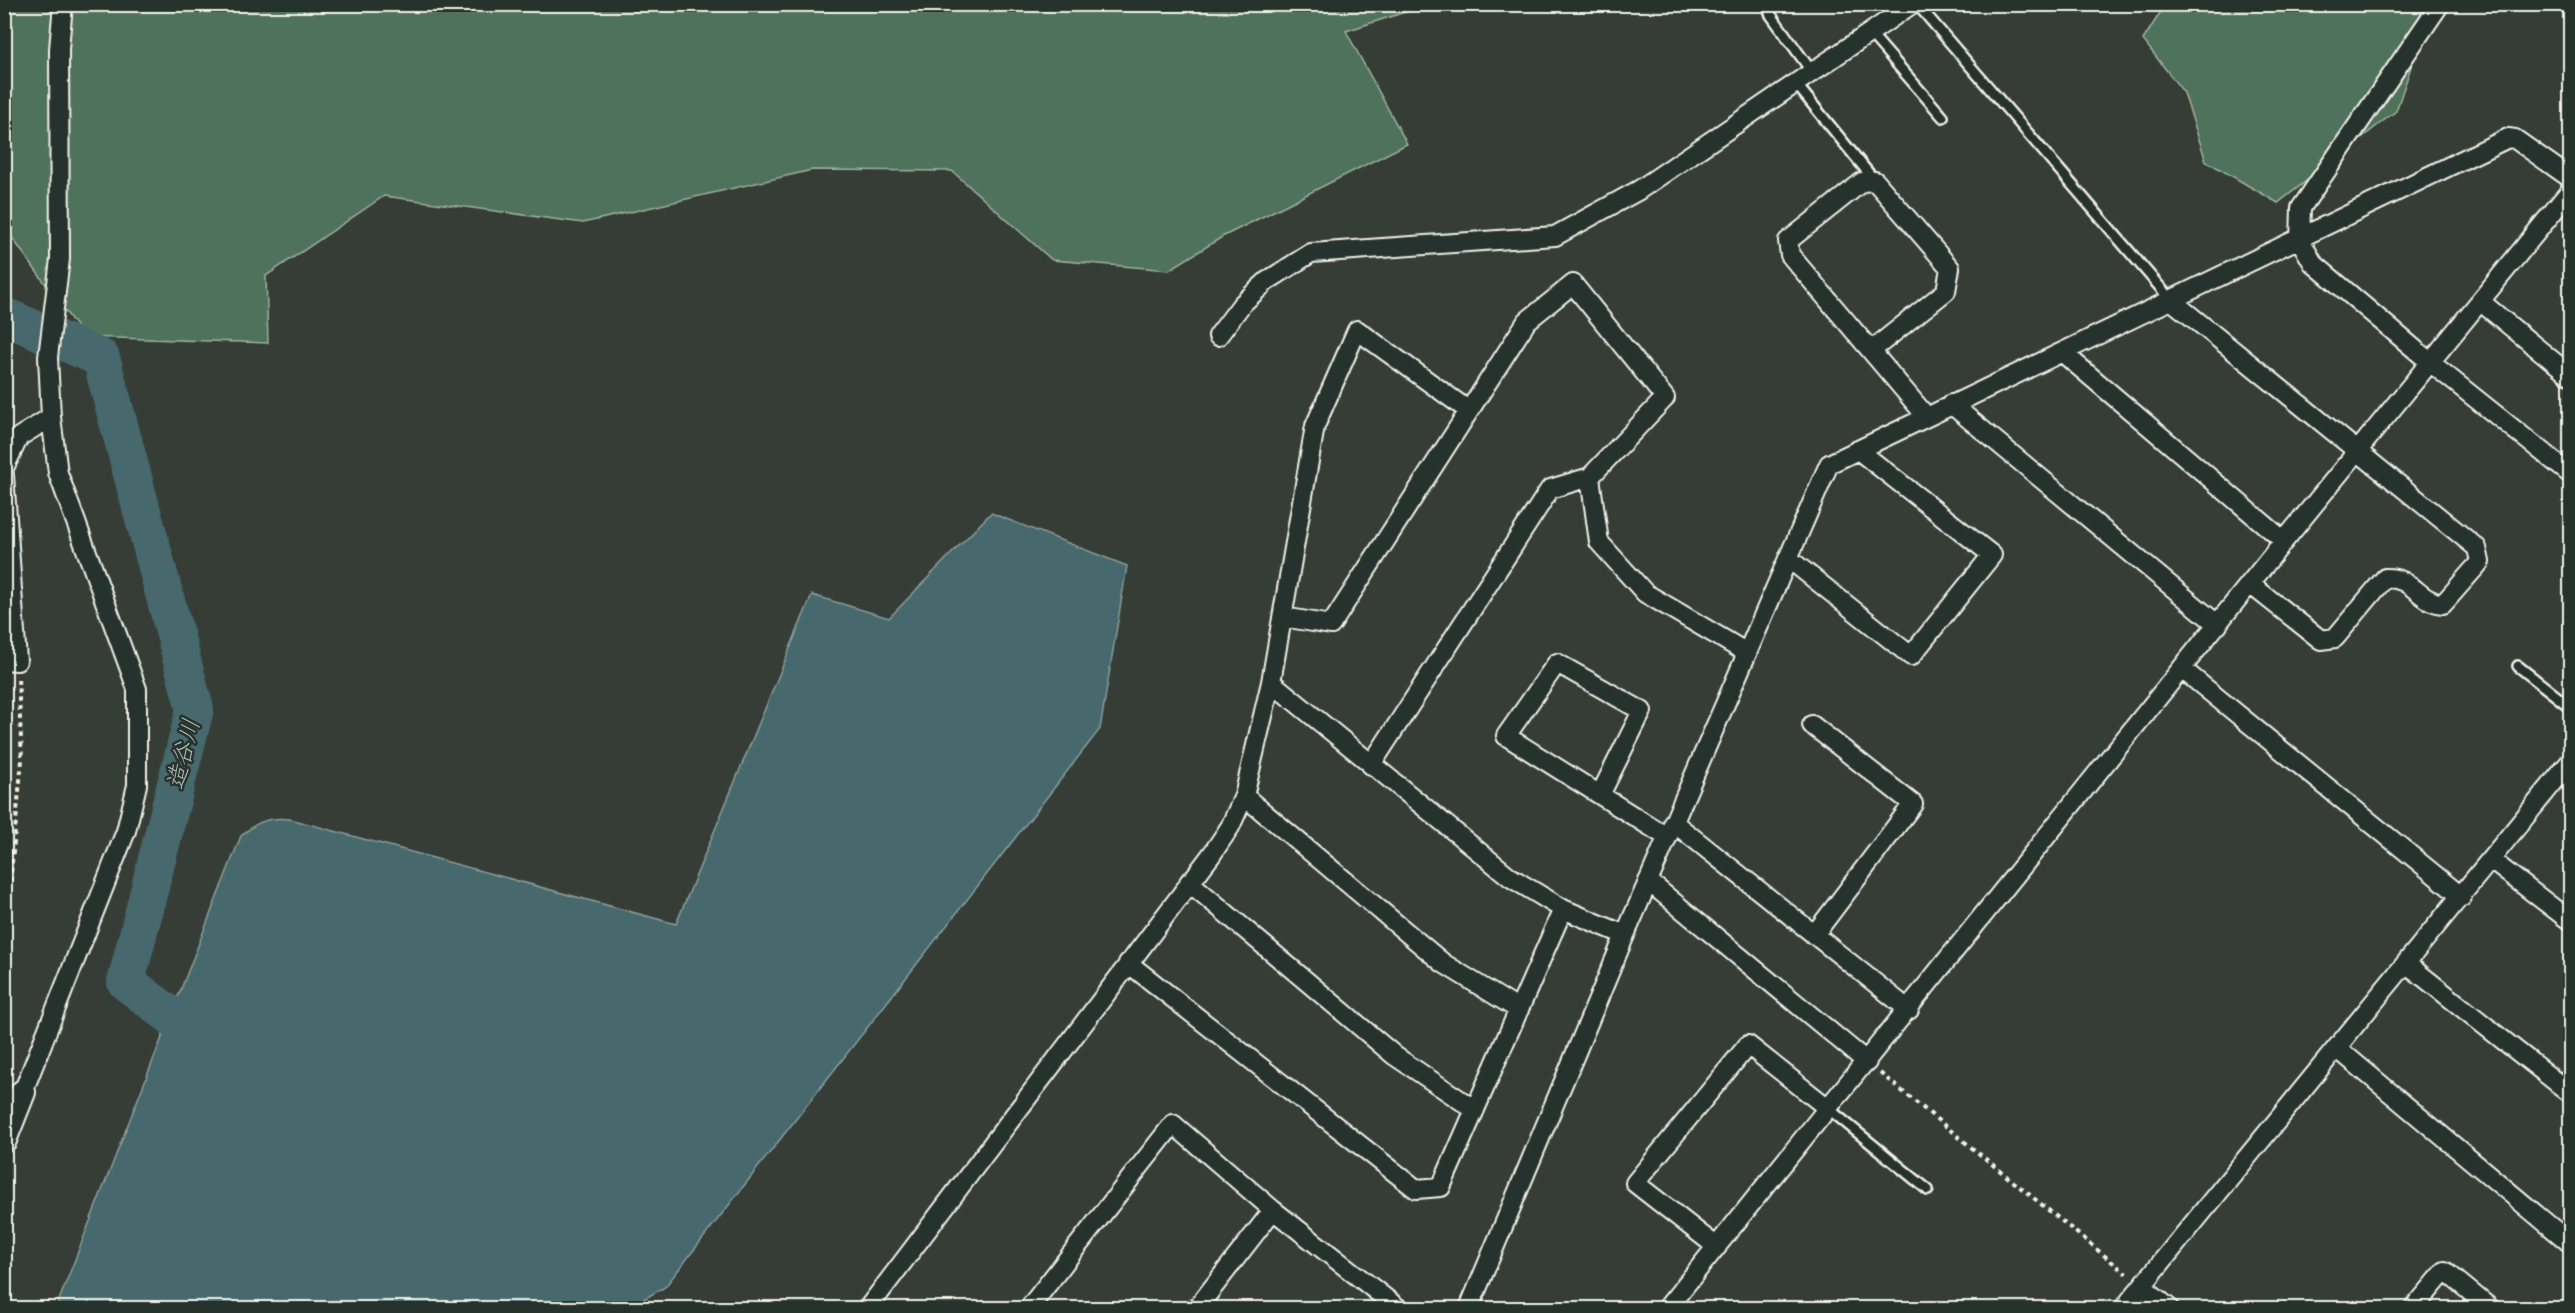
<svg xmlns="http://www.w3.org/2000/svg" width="2575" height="1313" viewBox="0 0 2575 1313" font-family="Mynerve,'Klee One',sans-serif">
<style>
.green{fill:#50725c;stroke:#a2b2a2;stroke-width:1.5}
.water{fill:#46686c;stroke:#8c9f9e;stroke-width:1.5}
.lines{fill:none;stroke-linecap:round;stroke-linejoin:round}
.river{stroke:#46686c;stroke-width:38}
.lane-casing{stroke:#f4f1e8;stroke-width:14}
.street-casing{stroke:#f4f1e8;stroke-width:22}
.secondary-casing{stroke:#f4f1e8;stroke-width:28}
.path{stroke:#f4f1e8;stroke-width:4;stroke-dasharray:4.5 4.5;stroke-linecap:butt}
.lane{stroke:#26332d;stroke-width:9}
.street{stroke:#26332d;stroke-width:18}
.secondary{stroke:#26332d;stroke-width:24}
.labels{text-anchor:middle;stroke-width:5;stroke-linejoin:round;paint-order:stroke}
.water-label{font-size:24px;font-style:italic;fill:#aebab6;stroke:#26332d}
</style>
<rect width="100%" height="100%" fill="#353d36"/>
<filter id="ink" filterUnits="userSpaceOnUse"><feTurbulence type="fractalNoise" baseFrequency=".0167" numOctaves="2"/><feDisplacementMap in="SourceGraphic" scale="12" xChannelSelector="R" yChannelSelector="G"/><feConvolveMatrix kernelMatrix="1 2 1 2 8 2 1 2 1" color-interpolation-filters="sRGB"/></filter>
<g filter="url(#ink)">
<path class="green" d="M4,5H1427L1346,31L1407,144L1222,237L1169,270L1052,260L952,171L812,170L583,223L384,196L266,276L268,343L84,337L5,228Z
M2165,5H2432L2396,111L2278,203L2206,161L2184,93L2143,40Z"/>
<path class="water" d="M991,513L1127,566L1100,729L665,1287L628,1308H56L241,836C257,821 269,817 290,819L676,924L812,595L889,618Z"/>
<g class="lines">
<path class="river" d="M4,316L101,358L195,709L126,982L211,1046"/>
<g class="lane-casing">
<path id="lane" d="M1767,4L1771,15L1812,72
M1917,4L2171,300
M1870,33L1943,117
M1796,84L1875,181
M2518,666L2570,707
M1829,1109L1928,1190"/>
</g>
<g class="street-casing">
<path id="street" d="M2440,4L2301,208L2300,240L2313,263L2431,363L2570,474
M2171,300L2477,548L2480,562L2443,604C2417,601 2414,577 2385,578L2335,638L2321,640L2250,584
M2481,302L2570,375
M1218,336L1242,304L1267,281L1311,253L1555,236L1639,190L1912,4
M1872,350L1946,291L1950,268L1875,181L1862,182L1788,241L1790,255L1926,416
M2063,353L2284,541
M1951,404L2218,625
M4,468L19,437L51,417
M4,475L17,661L4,660
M1590,477L1599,542L1645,593L1747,653
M1788,558L1911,656L1992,555L1858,450
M1283,617L1331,625L1527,321L1573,284L1665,398L1590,477L1550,489L1371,765
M2182,669L2462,897
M1271,682L1510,877L1563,909L1625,935
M1812,725L1913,804L1814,935
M1600,795L1642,711L1557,663L1506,736L1667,837
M1244,796L1443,963L1519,1010
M1673,822L1909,1010
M2491,860L2570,921
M1648,881L1867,1062
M1189,882L1395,1056L1475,1110
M1128,963L1416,1189L1441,1187L1563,909
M2407,964L2570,1093
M2338,1049L2570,1243
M23,1092L126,831L137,785V689L58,473L51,417L48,357L60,259L59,49L63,4
M1717,1247L1635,1183L1748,1045L1829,1109
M2142,1286L2169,1308
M868,1308L1212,854L1230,827L1244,796L1271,682L1315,426L1357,330L1469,411
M1029,1308L1173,1124L1273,1210L1398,1308
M1197,1308L1273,1210
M1469,1308L1625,935L1829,464L2508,138L2515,139L2570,178
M1667,1308L2284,541L2570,191
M2124,1308L2570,762
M2414,1308L2445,1271L2490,1308"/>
</g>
<g class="secondary-casing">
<path id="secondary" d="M4,1140L23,1092"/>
</g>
<path class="path" d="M4,944L22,760L18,678
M1880,1073L2127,1274"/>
<use href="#lane" class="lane"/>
<use href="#street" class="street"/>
<use href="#secondary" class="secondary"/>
</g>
</g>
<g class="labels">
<g class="water-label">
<text transform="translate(183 754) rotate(-76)" y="8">造谷川</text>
</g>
</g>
<rect width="2575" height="1313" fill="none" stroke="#26332d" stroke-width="24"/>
<rect x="12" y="12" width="2551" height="1289" fill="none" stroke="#f4f1e8" stroke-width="2" filter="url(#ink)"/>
</svg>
